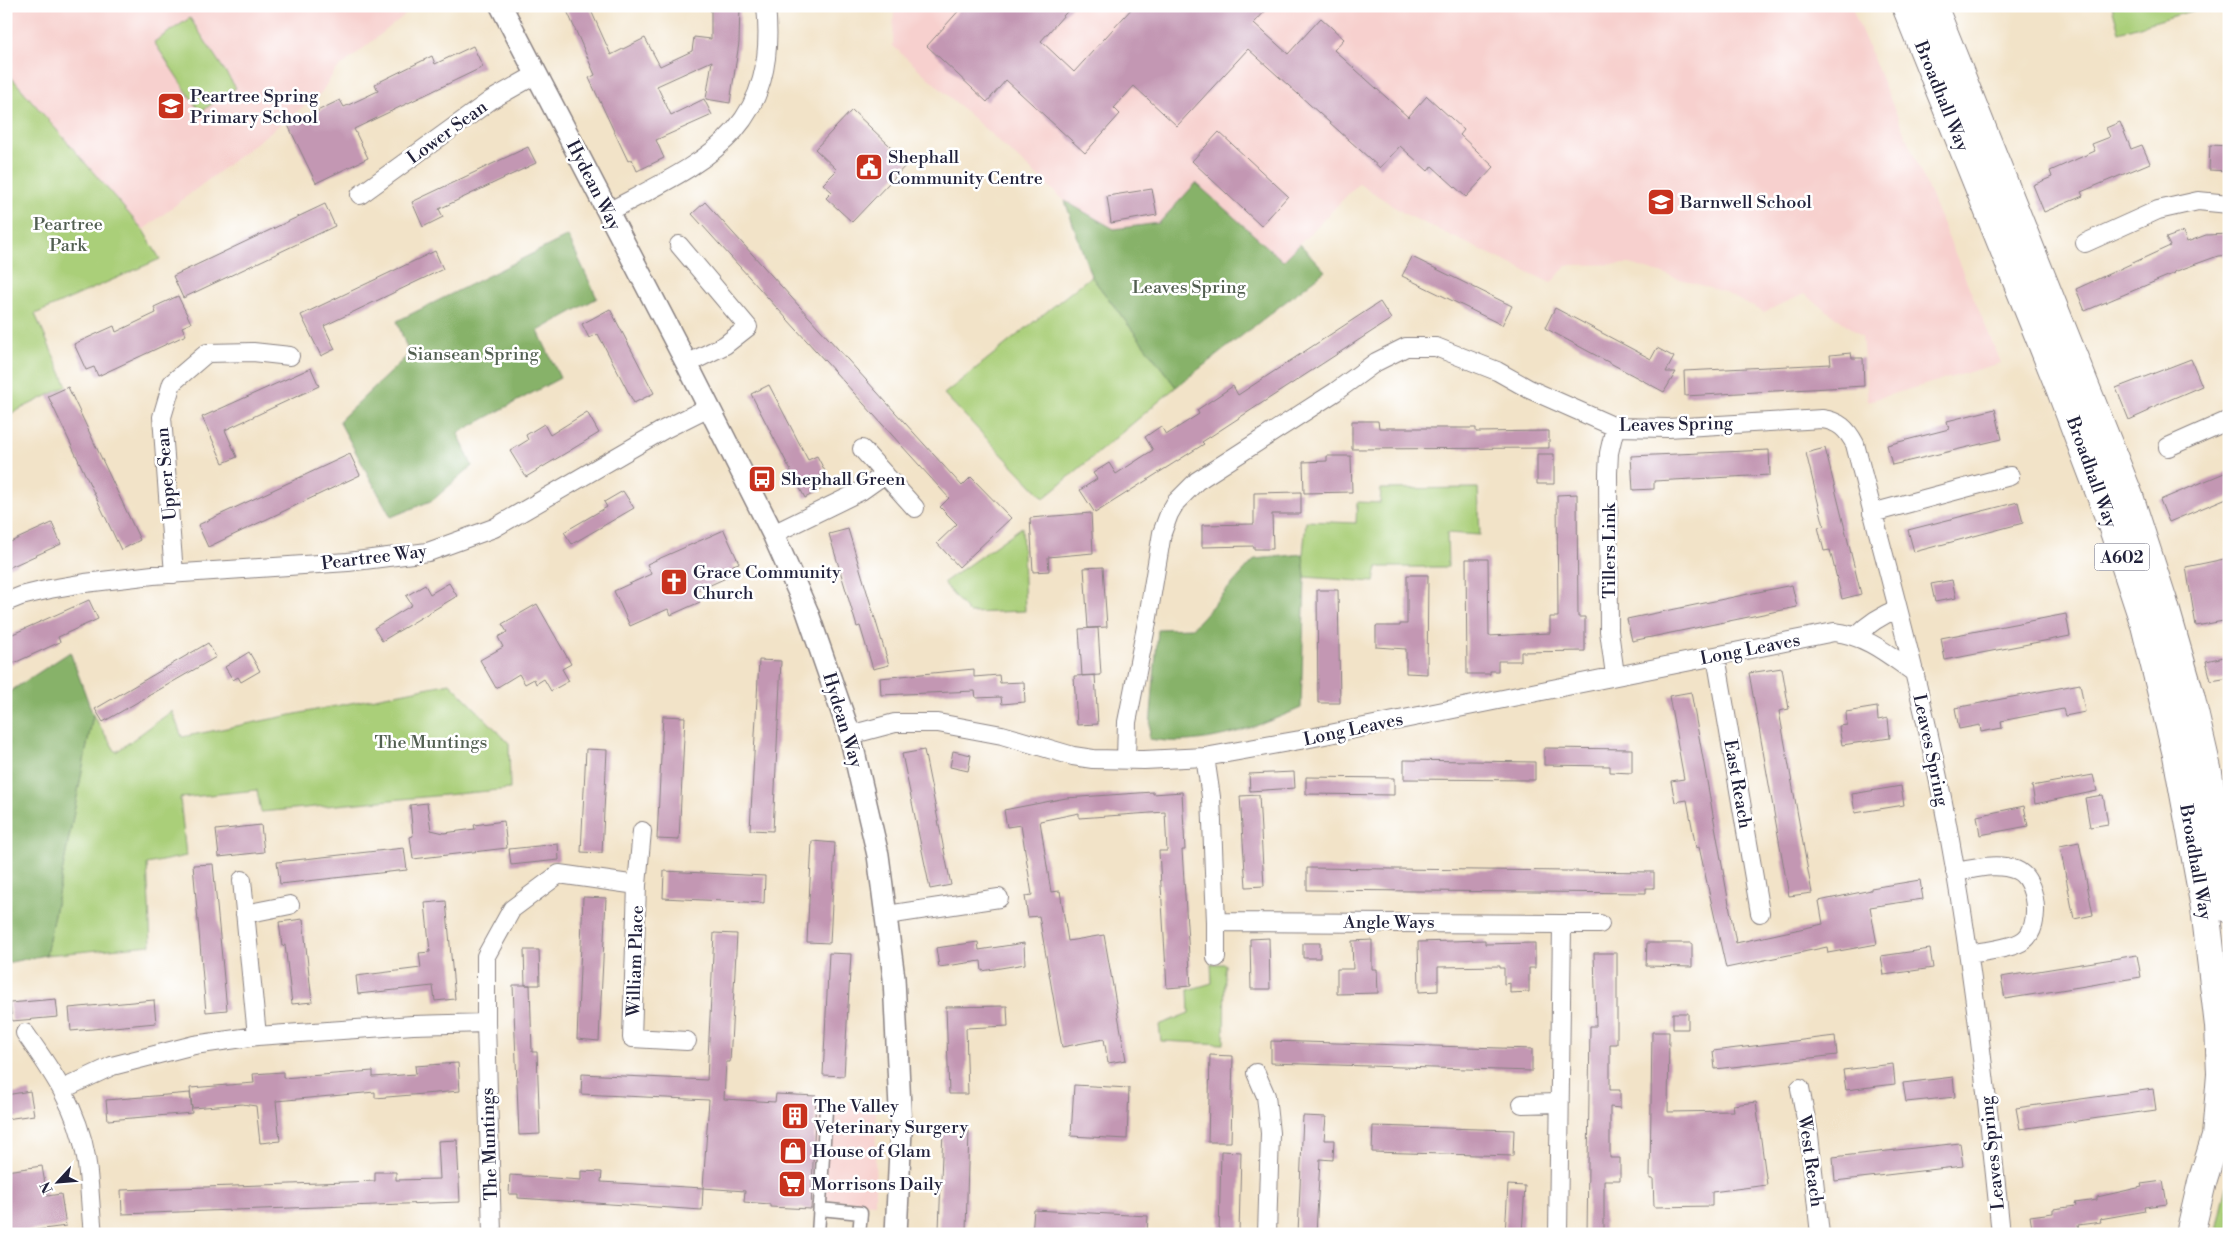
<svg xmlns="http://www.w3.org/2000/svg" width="2235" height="1240" viewBox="0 0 2235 1240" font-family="'Libre Bodoni',serif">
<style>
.built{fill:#f7d0ce}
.green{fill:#aacf79;stroke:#66785a}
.forest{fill:#87b269;stroke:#546a52}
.building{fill:#c397b3}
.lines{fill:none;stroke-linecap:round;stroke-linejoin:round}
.pedestrian-casing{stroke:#8a8282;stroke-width:15}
.minor-casing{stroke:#8a8282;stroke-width:20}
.tertiary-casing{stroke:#8a8282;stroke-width:24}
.trunk-casing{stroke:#8a8282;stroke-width:30}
.pedestrian{stroke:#fff;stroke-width:12}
.minor{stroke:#fff;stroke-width:18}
.tertiary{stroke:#fff;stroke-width:21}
.trunk{stroke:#fff;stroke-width:28}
.labels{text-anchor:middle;stroke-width:5;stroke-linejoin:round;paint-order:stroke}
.shield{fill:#fff;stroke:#646476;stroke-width:1}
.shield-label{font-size:16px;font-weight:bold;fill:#22223b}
.poi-label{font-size:18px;fill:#22223b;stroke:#fff;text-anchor:start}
.street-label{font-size:18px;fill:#22223b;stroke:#fff}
.park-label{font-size:18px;fill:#525f51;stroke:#fff}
</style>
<rect width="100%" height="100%" fill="#fff"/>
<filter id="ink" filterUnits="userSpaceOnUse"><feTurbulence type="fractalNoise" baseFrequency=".02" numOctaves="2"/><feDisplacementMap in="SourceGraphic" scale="10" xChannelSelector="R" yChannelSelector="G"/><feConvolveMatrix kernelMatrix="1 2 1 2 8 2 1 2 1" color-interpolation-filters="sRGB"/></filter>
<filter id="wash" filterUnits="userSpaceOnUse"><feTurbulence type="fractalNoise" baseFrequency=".0096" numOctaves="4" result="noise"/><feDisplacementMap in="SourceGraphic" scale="20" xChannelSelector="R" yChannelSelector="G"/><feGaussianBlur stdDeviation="1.12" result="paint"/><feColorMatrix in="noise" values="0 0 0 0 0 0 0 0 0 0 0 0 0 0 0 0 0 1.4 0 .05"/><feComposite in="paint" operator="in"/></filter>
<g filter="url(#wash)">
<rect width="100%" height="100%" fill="#f2e3c8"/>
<path class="built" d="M6,6H416L335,71L321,93L143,230L6,71Z
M894,6H1851L2001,363L1868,401L1862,336L1804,294L1764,312L1723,292L1630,264L1567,265L1551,283L1405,214L1359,183L1283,261L1196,183L1159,223L1114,229L1065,201L893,46Z
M776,1094L816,1096L834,1102H876L875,1203L828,1200L812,1209L770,1207Z"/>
<path class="green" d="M2112,6H2208L2119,32Z
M190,18L236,88L200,112L154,42Z
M6,71L143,230L160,259L35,314L67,386L6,416Z
M1091,276L1176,387L1044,498L944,394Z
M1478,488L1480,535L1447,533L1448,567H1377L1374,582L1305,577L1303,554L1306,521L1356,523L1357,502L1380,503L1381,489Z
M1022,527L1025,611L969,613L943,583Z
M450,683L509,743L510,789L261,812L257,790L180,798L186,856L147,864L151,945L46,955L93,715L116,752L172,711L182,737Z
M1211,964H1225L1224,1044L1161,1041L1159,1025L1189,1013L1188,990L1212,983Z
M2229,1178V1234H2216Z"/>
<path class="forest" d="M1196,183L1283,261L1300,244L1325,271L1176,387L1091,276L1065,201L1114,229L1159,223Z
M568,236L597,298L538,331L560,378L458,433L472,466L433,500L391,517L339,421L409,354L397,321Z
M1303,554L1305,577L1301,708C1252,729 1202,748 1149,739L1158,629L1192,628L1255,559Z
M70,652L93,715L46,955L6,963V694Z"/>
<g id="blocks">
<path class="building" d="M565,6H589L611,55L645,38L660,66L692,51L694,37L711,39V6H740L739,43L730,103L706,99L712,61L657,86L671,115L704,99L712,115L656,140L664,158L637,171L632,159L628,161L589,78L595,75Z
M963,6H1072L1041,41L1074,72L1134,6H1270L1254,23L1288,54L1321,18L1344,39L1334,50L1408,117L1427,96L1464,130L1460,135L1494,167L1466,197L1432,166L1428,171L1400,146L1380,168L1248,49L1177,126L1134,86L1114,108L1120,114L1085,153L1006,80L987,102L927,46Z
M473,46L483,67L354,129L368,158L316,183L288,125L340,100L344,107L378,91L375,84L432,56L435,64Z
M852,110L908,163L852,222L826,198L832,192L823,184L837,170L815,149Z
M2120,122L2131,149L2142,145L2150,163L2081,192L2083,196L2044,212L2033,185L2052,177L2050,171L2095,151L2092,144L2110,137L2106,128Z
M1219,132L1288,196L1261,226L1192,161Z
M2210,145L2229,146V171L2209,170Z
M528,147L536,163L439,209L443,217L423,227L412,202Z
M1152,189L1157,215L1111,223L1107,196Z
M705,202L962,486L971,477L1011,518L959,567L937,543L957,524L940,507L949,498L692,214Z
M325,204L335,226L183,298L173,276Z
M2183,232L2187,242L2206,235L2229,234V255L2218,256L2174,272L2175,273L2085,311L2076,289L2170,246L2166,238Z
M435,251L443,269L324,326L335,349L321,356L301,315Z
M1412,257L1512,306L1502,325L1402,276Z
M178,296L191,323L182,327L186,335L98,376L94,367L86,370L74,344L114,326L116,332L156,313L154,307Z
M1380,302L1391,319L1202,442L1204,444L1095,513L1080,490L1097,479L1093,473L1109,463L1116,474L1153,450L1145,437L1161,426L1166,435L1199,414L1197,410L1233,386L1238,395Z
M1555,308L1651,359L1657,348L1674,357L1666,372H1676L1664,392L1545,328Z
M610,309L654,393L634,403L598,334L589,338L582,324Z
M1851,353L1852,358H1863L1864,386L1685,396L1684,371L1831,364L1830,355Z
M2191,359L2202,386L2148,409L2149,411L2129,420L2116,388Z
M311,368L319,386L225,430L237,457L223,463L202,417Z
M769,385L808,460L817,456L826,473L817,478L822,489L805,498L751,394Z
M68,387L140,540L121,550L48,396Z
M1995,409L2002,439L1892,465L1887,445L1949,429L1947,421Z
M587,412L599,433L526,477L510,451L528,440L526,435L544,424L550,435Z
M1352,421H1378L1379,428H1476V432L1549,431V448L1352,449Z
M1825,448L1861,594L1842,599L1830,550L1824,551L1818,527L1824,526L1806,453Z
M1769,450L1770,475L1654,481V489L1633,490L1631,456Z
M350,454L360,475L208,547L198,525Z
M1537,454H1554V484H1537Z
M1327,456H1351L1352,492L1304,493L1303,462L1327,461Z
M2229,471V497L2169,522L2160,500Z
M623,491L634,508L572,544L564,532L607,507L604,502Z
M1301,492V514H1272L1273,549H1254V546L1202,547V525L1254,524V493Z
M1577,494L1578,617H1585V651L1521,652V661H1498V671H1490V674H1467L1466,559H1488L1489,636L1550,633V617H1558L1557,495Z
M2018,502L2023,523L1914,552L1908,530Z
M1091,513L1093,553L1048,557L1049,571L1033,572L1030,518Z
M52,523L61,544L6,569V544Z
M848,529L889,665L873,669L860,626L857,627L829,534Z
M724,530L739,563L733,565L737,573L695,592L700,602L671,615L668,609L630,626L614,591L651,574L647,564Z
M2229,558V620L2196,626L2186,567Z
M1103,567L1107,627L1088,628L1084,568Z
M1407,575H1428L1427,674L1406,673V649L1376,647V626H1400V624H1407Z
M1952,580L1956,598L1935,602L1931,584Z
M449,583L457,596L382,641L374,628L412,605L406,596L425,585L430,594Z
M1792,585L1797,607L1632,641L1627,619Z
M1317,590H1338L1340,703H1318Z
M89,600L98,619L58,637L60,642L12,664L6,653V637Z
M537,604L571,664L562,669L569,681L551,691L544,679L536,684L534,679L525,684L519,674L496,688L480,660L503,647L498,637L507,632L502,624Z
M2066,614L2070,636L1945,660L1941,638Z
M1098,628L1101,675L1082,676L1079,629Z
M208,643L216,657L103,722L95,709Z
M249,652L260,671L241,682L238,677L233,680L225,667Z
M2229,656V678L2211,681L2206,661Z
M759,660L781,661L773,831L750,830Z
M1782,668L1789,709L1779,711L1812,893L1789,896L1749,673Z
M974,669V677L999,675L1000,683L1024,682L1025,702L1002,704L1001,697L976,698L975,691L881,695L880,678Z
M1095,675L1098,724L1077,725L1074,676Z
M2080,684L2085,712L2065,716L2063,709L2001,721L2002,728L1981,732L1980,725L1959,729L1955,708Z
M1691,692L1736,943L1823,924L1819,901L1871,890V888L1920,880L1923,899L1870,907L1877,944L1828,953L1827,947L1726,968L1699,847L1696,848L1687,800L1675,802L1671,781L1684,779L1669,696Z
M1877,707L1878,720L1888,718L1890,738L1842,745L1839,726L1847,725L1846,712Z
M663,716L685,717L679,840L657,839Z
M1544,748L1632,749V773L1610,772V766L1544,765Z
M586,749L607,750L602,853L581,852Z
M924,750L951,885L930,889L902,754Z
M953,751L971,755L968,771L950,767Z
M1404,760L1535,762V780L1404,779Z
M1294,772L1295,788L1250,791L1249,774Z
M2093,775L2097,791L2035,804L2032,786Z
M1306,777L1394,778V795L1306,794Z
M1901,786L1904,805L1855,813L1852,794Z
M1153,792V794L1182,792L1185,850H1182L1191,986L1167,988L1159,851H1167L1165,812L1079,818V813L1040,821L1051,892L1060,891L1068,941L1104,935L1126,1060L1108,1063L1104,1039L1062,1047L1039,916L1028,917L1025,896L1032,895L1021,825L1007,827L1004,810L1066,798Z
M1259,795L1264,886L1246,887L1240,796Z
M2103,795L2108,824L2090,827L2085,798Z
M427,803L431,830L444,833L475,829L474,825L504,821L507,848L413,859L410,837L413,836L410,805Z
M2024,806L2028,826L1980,835L1977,816Z
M261,825L264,852L219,857L216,830Z
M812,841L835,843L830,943L807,942Z
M2079,842L2093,915L2074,919L2060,846Z
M558,844L559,860L511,865L509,849Z
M404,848L407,870L280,884L277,862Z
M213,864L227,1010L206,1012L193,865Z
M1307,868L1654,872V888H1646V893L1307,890Z
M664,871L765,876L764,903L663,898Z
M583,897L606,898L599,1041L577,1039Z
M446,901L455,999L435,1001L433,986L358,994L356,976L421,968L419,953L430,952L425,903Z
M303,919L312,1002L292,1004L285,945L282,946L279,922Z
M714,933L737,934L730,1062H726L724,1099L775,1102L776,1094L816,1096L811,1209L770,1207V1204L744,1202L745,1191L703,1188L709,1100L581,1094L582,1074L707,1080Z
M1269,938L1270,989H1251L1250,939Z
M1372,940V969H1377L1378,993L1337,994V969H1353L1352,941Z
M1485,940V944L1535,943V968H1529V992L1510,993V983L1504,984V968H1500V966L1438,967V991L1419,992L1418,942Z
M978,942L979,950L1024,943L1025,964L982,971L981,961L939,967L936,948Z
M1303,943H1320V958H1303Z
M1647,943H1692V967L1646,966Z
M1930,949L1933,968L1884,975L1881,956Z
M524,950H539L540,985H525Z
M829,953L851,954L844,1076L823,1075Z
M1594,953H1617V1044H1610V1090H1620V1108L1610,1107V1158H1620V1180H1604V1234H1587L1590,1026H1596Z
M2137,955L2141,977L2005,999L2001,977Z
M513,985H530L532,1052H537L540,1134L519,1135Z
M56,999L58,1017L12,1021L10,1003Z
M154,1000L156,1023L71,1031L69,1008Z
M1007,1006L1008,1026L966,1028L968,1094H949L946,1007Z
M1673,1013H1688V1029H1673Z
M1652,1032H1669L1668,1112L1734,1111L1733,1105L1756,1102L1767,1185L1712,1192V1206L1654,1207L1653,1179H1650Z
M1835,1036L1837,1055L1715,1069L1713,1051Z
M1271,1041L1532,1049V1071L1271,1063Z
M1210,1055L1233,1056L1231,1142H1208Z
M458,1063L460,1091L375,1098V1092L276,1101L280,1141L260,1143L256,1106L242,1104L192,1108L190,1088L254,1083L253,1074L283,1072V1078L373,1071V1077L416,1074L415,1066Z
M1893,1064L1895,1084L1846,1090L1843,1070Z
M1953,1077L1955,1097L1906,1102L1903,1083Z
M1074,1085L1129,1088L1127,1139L1071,1136Z
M2153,1089L2156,1110L2020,1129L2016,1108Z
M30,1091L34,1115L6,1119V1095Z
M190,1093L192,1113L108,1120L106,1100Z
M1303,1116L1326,1117L1324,1140H1334L1333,1160L1320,1159L1316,1234H1298Z
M1373,1126L1514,1130L1513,1156L1372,1152Z
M943,1130L969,1131L966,1230L939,1229Z
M457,1140L460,1202L122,1214L121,1190L375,1181V1172H396V1180L440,1179L438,1141Z
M1960,1143L1963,1166L1835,1181L1833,1157Z
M1221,1151L1241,1152L1239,1234H1219Z
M42,1166L47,1196L61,1194L66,1226L6,1234V1171Z
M581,1171L602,1172L601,1182L703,1188L702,1210L518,1198V1194H509L510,1175L581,1180Z
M2163,1181L2167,1204L2144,1207L2145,1211L2100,1219L2101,1222L2078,1225L2079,1229L2056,1232V1234H2033L2030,1216L2053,1213V1209L2076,1206L2075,1203L2097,1200V1197L2142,1187L2141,1184Z
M1508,1185L1525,1186L1522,1234H1505Z
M1034,1210L1148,1216L1147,1234L1032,1233Z"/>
</g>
</g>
<g filter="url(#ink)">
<use href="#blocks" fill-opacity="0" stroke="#8a8282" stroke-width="1"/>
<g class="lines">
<g class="pedestrian-casing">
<path id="pedestrian" d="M820,1209L861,1213L859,1234
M818,1234L826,1110"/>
</g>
<g class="minor-casing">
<path id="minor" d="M360,195L491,100L537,74
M608,212C704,161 779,133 766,6
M2085,243L2158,210L2198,201L2229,204
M679,245L748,327L725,345L687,364
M2168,447L2229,420
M862,449L915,508
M1872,513L2010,476
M773,534L861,491L885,474
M174,574L162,417L172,383L207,353L253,352L290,356
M6,602L21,596L50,589L85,583L153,575L348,562L428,552L494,528L663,430L709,407
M1856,636C1868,624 1882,615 1897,609
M1716,656L1760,913
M1615,675L1609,631L1608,473L1609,453L1615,427
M850,735L895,723H938L1002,735L1073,756L1093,759L1144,760L1205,757L1300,740L1834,632C1866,635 1889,655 1915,673
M1205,757L1211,797L1216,922L1562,924L1558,1234
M1126,760L1127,722L1148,617L1162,533L1169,514L1176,502L1197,481L1335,392L1376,362L1406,347H1436L1497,371L1529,389L1615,427L1668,428L1822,419C1839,421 1847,429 1855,444C1881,547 1911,650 1933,754C1967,911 1985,1073 2001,1234
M642,831L637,885L632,1038L687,1041
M1955,872C1975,869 1996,862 2016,870C2037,878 2042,927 2024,940C2013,949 1983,951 1969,954
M242,880L257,1036
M245,914L290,905
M887,915L999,898
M1562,924H1600
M1216,958V922
M25,1033C52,1071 78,1109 86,1157C90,1182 90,1208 93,1234
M1256,1073L1266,1096L1270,1133L1267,1234
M1800,1088L1809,1135L1820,1234
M63,1089L112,1066L194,1045L257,1036L413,1025L486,1023
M1522,1104L1559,1103
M492,1234L486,1023V956L512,909L559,874L637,885"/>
</g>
<g class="tertiary-casing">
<path id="tertiary" d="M501,6L687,364L773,534L807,611L850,735L878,855L894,978L901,1130L896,1234"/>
</g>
<g class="trunk-casing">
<path id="trunk" d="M1906,6L2060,388L2111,522L2145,625L2177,755L2205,908L2219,1026L2221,1074L2216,1137
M1933,6L2129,496L2163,601L2190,695L2208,773L2229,909
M2190,1234L2202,1182L2216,1137L2229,1127"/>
</g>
<use href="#pedestrian" class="pedestrian"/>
<use href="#minor" class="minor"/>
<use href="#tertiary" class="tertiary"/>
<use href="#trunk" class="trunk"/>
</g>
</g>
<defs>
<g id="school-square" transform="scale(1.4375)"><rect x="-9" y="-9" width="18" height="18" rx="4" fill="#c8321e" stroke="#fff"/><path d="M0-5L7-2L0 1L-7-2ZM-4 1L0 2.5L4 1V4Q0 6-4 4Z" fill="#fff"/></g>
<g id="civic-square" transform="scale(1.4375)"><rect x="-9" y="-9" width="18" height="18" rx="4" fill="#c8321e" stroke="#fff"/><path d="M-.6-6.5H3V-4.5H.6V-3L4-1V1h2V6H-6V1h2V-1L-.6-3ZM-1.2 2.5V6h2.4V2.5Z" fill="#fff"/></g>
<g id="bus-square" transform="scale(1.4375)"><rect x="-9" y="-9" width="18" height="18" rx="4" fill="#c8321e" stroke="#fff"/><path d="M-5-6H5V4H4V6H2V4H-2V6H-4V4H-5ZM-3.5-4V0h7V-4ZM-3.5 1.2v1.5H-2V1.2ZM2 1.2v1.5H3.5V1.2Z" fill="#fff"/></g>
<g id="church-square" transform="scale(1.4375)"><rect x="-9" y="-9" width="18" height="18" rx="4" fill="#c8321e" stroke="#fff"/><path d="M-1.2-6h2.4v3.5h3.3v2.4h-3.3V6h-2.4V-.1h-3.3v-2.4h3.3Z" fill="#fff"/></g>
<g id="building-square" transform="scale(1.4375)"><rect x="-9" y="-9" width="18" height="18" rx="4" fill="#c8321e" stroke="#fff"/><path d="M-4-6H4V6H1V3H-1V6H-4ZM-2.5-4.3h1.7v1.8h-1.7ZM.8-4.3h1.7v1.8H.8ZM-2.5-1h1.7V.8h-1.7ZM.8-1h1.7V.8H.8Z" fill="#fff"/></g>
<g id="shop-square" transform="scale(1.4375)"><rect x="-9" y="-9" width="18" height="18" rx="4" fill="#c8321e" stroke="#fff"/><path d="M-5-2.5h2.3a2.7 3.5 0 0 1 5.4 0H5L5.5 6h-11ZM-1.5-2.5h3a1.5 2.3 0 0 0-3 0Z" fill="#fff"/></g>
<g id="supermarket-square" transform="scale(1.4375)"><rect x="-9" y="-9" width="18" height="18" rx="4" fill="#c8321e" stroke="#fff"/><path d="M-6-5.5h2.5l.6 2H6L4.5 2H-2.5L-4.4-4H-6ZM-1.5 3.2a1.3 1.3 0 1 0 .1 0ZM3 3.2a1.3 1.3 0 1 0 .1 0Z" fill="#fff"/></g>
</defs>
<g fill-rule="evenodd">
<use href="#school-square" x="171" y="106"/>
<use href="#civic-square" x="869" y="167"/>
<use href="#school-square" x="1661" y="202"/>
<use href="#bus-square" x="762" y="479"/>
<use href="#church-square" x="674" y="582"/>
<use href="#building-square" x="795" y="1116"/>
<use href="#shop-square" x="793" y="1151"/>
<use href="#supermarket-square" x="792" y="1184"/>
</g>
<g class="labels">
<rect class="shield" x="2094.5" y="543.5" width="55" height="27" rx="4"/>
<g class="shield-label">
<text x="2122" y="563">A602</text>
</g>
<g class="poi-label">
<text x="190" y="102">Peartree Spring<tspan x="190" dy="21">Primary School</tspan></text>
<text x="888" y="163">Shephall<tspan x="888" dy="21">Community Centre</tspan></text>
<text x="1680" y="208">Barnwell School</text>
<text x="781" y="485">Shephall Green</text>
<text x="693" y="578">Grace Community<tspan x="693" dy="21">Church</tspan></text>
<text x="814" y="1112">The Valley<tspan x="814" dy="21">Veterinary Surgery</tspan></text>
<text x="812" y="1157">House of Glam</text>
<text x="811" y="1190">Morrisons Daily</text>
</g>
<g class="street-label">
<text transform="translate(1942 96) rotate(68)" y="6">Broadhall Way</text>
<text transform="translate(447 132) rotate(-36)" y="6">Lower Sean</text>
<text transform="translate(594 185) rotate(63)" y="6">Hydean Way</text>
<text transform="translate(1676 424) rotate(-1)" y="6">Leaves Spring</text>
<text transform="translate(2092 472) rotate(70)" y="6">Broadhall Way</text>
<text transform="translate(166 474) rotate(-95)" y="6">Upper Sean</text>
<text transform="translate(1609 551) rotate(-90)" y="6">Tillers Link</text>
<text transform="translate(374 557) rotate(-7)" y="6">Peartree Way</text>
<text transform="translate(1750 649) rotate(-11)" y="6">Long Leaves</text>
<text transform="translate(843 720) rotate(73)" y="6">Hydean Way</text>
<text transform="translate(1353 729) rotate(-12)" y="6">Long Leaves</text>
<text transform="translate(1931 750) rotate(78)" y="6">Leaves Spring</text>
<text transform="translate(1738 784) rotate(80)" y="6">East Reach</text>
<text transform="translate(2196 862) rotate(80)" y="6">Broadhall Way</text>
<text x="1389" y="928">Angle Ways</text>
<text transform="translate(635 961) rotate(-88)" y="6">William Place</text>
<text transform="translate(489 1144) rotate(-92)" y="6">The Muntings</text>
<text transform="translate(1992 1153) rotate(-96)" y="6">Leaves Spring</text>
<text transform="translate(1811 1161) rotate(82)" y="6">West Reach</text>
</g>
<g class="park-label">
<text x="68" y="230">Peartree<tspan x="68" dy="21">Park</tspan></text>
<text x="1189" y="293">Leaves Spring</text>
<text x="473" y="360">Siansean Spring</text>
<text x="431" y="748">The Muntings</text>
</g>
</g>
<rect width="2235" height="1240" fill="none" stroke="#fff" stroke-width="25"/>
<g transform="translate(58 1182) rotate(244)" stroke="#ffffff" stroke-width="4" paint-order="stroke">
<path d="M0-4L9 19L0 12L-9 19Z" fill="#22223b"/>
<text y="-8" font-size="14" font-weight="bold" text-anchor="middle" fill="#22223b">N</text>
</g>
</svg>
